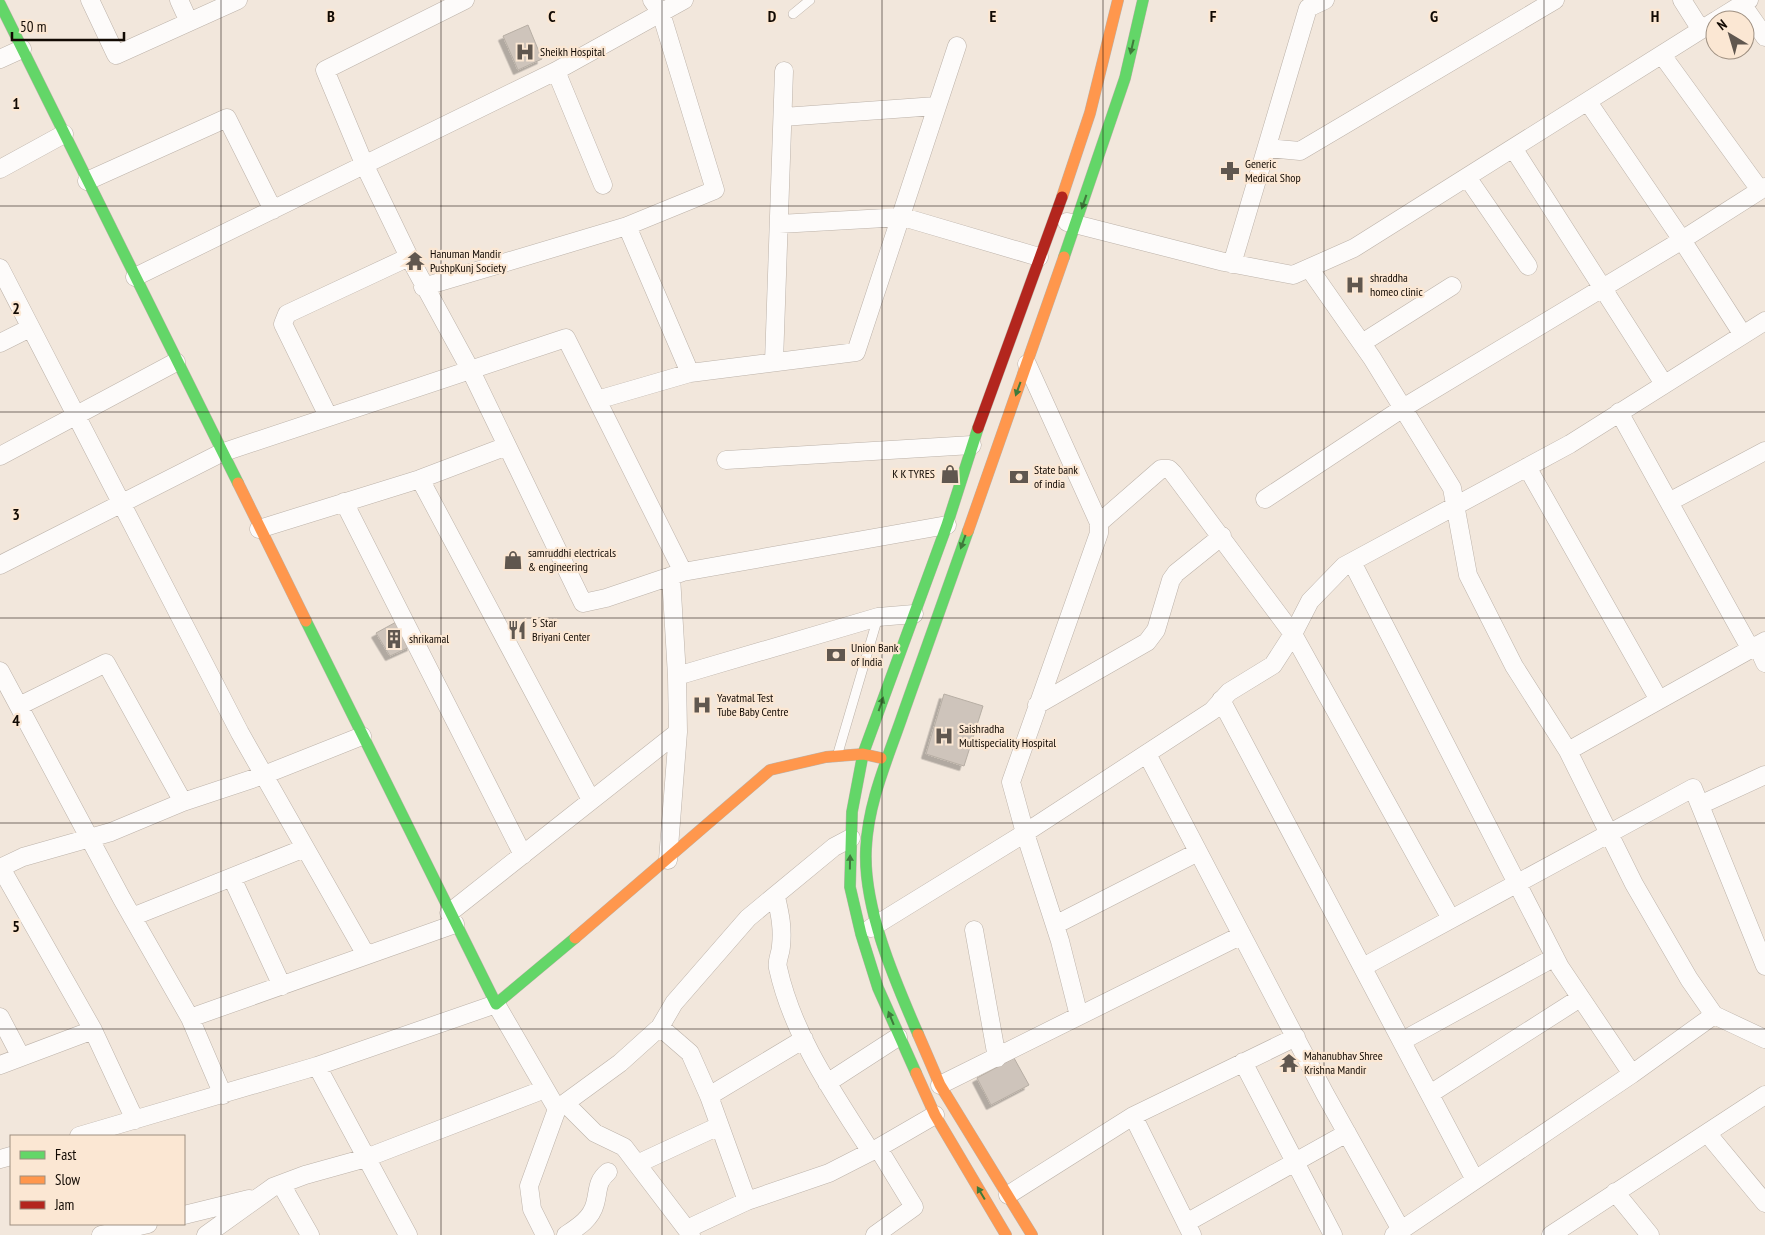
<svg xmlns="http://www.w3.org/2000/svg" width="1765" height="1235" viewBox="0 0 1765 1235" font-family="'PT Sans Narrow',sans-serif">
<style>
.building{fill:#cec4bb;stroke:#b7aea4;filter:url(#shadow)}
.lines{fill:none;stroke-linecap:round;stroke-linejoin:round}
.lane-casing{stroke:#bcb2a9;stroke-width:10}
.street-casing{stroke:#bcb2a9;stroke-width:19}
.fast-casing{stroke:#bcb2a9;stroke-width:12}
.slow-casing{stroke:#bcb2a9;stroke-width:12}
.jam-casing{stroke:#bcb2a9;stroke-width:12}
.lane{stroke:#fdfbfa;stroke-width:9}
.street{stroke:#fdfbfa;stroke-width:18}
.fast{stroke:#63d668;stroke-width:11}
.slow{stroke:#ff974d;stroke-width:11}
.jam{stroke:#b3261e;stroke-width:11}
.oneway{fill:#3f7a3b}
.grid{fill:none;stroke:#120a03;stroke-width:1;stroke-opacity:0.55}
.labels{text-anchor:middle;stroke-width:4.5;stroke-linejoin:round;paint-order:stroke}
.poi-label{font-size:12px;fill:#120a03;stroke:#fbe7d3;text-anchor:start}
.grid-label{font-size:16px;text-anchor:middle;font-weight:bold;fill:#120a03;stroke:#fbe7d3;stroke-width:4.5;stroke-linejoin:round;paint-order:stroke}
</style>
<defs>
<filter id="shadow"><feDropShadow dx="-4.5" dy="4.5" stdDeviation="0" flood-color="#0004"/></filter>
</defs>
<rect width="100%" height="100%" fill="#f2e7dc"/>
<path class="building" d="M528,25L542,59L518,70L503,36Z
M398,621L412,646L390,656L376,633Z
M944,694L983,706L964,766L926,754Z
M1014,1058L1029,1085L991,1105L977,1078Z"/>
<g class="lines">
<g class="lane-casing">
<path id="lane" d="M793,14L810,0
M838,753L878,617"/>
</g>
<g class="street-casing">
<path id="street" d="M90,0L116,55L238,0
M179,0L189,22
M465,0L325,70L365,166L409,257L471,371L583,603L606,598L683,572L947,525
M1682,0L1701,30
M1742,4L1765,37
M1717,20L1749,0
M1662,55L1760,190
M0,59L22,49
M556,71L603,185
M1588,102L1682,240L1743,335
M783,117L936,106
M1267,148L1300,151L1555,0
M1513,148L1664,384
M0,169L64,134
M1467,177L1528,266
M87,181L227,118L273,210
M1067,222L1224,262L1293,275L1354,248L1715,21
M779,224L903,217L1039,257
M627,226L690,373
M1232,264L1308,8L1325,0
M0,268L240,733L366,955
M1309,268L1372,358L1452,488L1468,575L1514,666L1568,751L1634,884L1689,979L1714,1015L1765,1039
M135,277L556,71L684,0
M423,287L627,226L715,190L661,13L652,0
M0,343L30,328
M1362,343L1452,286
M774,362L784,71
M1027,364L1099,523V533L1011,782L1025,833L1060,941L1079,1016
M597,400L690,373L856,352L957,46
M1619,412L1750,648
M328,416L283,324L287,314L409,257
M0,456L176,362
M726,460L972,445
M1527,467L1659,700
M420,479L591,800
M1265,499L1403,408L1674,245L1765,187
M344,502L523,855
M1669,502L1765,451
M1099,523L1161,469H1169L1173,473L1293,634L1451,919
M259,529L420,479L507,446
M1352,562L1560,967L1632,1074
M0,565L221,453L566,338L683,572
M671,576L677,676
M1757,645L1765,663
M0,671L122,899L190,1018L223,1095
M1221,700L1475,1180
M1037,705L1147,642L1156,630L1171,580L1176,573L1222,536
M19,706L106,663L183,802
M1568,751L1765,641
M1147,754L1325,1094L1401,1230
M1700,805L1765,775
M668,860L678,732
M0,868L23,857L111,832L183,802L264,775L362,736
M1,868L93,1030L135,1120
M232,878L282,986
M776,897C780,914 783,928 781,946C781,953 776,961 778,968C793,1036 834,1094 871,1152
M449,913L678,732L677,676L878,617L914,614
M132,917L305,848
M1055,925L1198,852
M871,928L1025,833L1212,711L1229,692L1273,665L1293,634L1310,601L1344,566L1570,444L1765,321
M974,930L997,1058
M1363,967L1693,788L1765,966
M0,1017L21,1057
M190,1018L455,924
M660,1027L690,1053L709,1096L747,1201
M1402,1041L1555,957
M1243,1062L1333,1235
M0,1065L93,1030
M317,1066L408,1235
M827,1083L898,1037
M940,1085L1242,935
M1430,1094L1580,998
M709,1096L804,1039
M565,1103L595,1133L624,1147L691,1235
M1133,1116L1192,1235
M1707,1133L1765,1203
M79,1136L317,1066L496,1004L557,1109
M0,1159L11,1156
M637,1164L719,1126
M281,1184L310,1235
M1615,1192L1650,1235
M1008,1195L1133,1116L1296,1037
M184,1215L249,1199
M1186,1223L1347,1133
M687,1229L747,1201L829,1173L878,1148L935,1115
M101,1235L148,1224
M206,1235L273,1187L305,1175L366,1158L545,1089
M545,1235L532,1209L529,1186L557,1109L620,1063L660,1027L674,1003L748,918L834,847L851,838
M566,1235C578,1227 591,1219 595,1204C599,1190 596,1182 608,1172
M875,1235L914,1207L878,1148
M1394,1235L1632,1074L1714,1015
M1551,1235L1765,1095"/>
</g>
<g class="fast-casing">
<path id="fast" d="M0,4L238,483
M1064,257L1125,78L1143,0
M306,621L496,1004L575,938
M918,1034C895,981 863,908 866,849C868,802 888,758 903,714C925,653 946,592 968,531
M916,1073L878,988L861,934L850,887L852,812L863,754L947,525L978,428"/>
</g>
<g class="slow-casing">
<path id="slow" d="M1062,197L1090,113L1118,0
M238,483L306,621
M968,531L1064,257
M575,938L770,770L826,757L863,754L881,758
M918,1034L940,1085L1032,1235
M916,1073L935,1115L1006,1235"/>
</g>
<g class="jam-casing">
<path id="jam" d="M978,428L1062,197"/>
</g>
<use href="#lane" class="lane"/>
<use href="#street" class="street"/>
<use href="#fast" class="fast"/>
<use href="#slow" class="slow"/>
<use href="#jam" class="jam"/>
</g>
<defs><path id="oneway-solid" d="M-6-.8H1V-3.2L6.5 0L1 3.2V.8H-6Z" transform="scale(1.25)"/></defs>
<g class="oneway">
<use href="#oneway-solid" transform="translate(1132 47) rotate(103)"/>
<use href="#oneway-solid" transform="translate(1084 202) rotate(109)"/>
<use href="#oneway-solid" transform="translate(1018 389) rotate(110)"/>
<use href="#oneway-solid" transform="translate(963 542) rotate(110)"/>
<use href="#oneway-solid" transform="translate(881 704) rotate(-71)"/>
<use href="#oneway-solid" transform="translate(850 862) rotate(-89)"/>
<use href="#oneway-solid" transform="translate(891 1018) rotate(-112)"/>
<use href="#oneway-solid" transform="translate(981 1193) rotate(-121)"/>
</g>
<path class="grid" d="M221,0V1235M441,0V1235M662,0V1235M882,0V1235M1103,0V1235M1324,0V1235M1544,0V1235M0,206H1765M0,412H1765M0,618H1765M0,823H1765M0,1029H1765"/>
<defs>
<g id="hospital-bare" transform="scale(1.5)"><path d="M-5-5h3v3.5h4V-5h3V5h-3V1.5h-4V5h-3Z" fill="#60574f" stroke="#fbe7d3" stroke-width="2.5" paint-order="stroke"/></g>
<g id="pharmacy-bare" transform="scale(1.5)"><path d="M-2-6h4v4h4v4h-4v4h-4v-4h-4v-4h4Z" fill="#60574f" stroke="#fbe7d3" stroke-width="2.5" paint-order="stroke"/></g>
<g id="temple-bare" transform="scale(1.5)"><path d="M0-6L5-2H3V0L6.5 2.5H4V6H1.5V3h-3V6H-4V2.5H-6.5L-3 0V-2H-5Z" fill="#60574f" stroke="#fbe7d3" stroke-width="2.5" paint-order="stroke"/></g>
<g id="shop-bare" transform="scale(1.5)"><path d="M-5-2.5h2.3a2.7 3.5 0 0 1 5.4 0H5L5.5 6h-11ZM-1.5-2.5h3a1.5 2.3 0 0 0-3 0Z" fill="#60574f" stroke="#fbe7d3" stroke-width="2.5" paint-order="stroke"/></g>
<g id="bank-bare" transform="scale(1.5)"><path d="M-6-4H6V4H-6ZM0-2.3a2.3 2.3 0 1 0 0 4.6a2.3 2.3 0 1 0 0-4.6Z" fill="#60574f" stroke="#fbe7d3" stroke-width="2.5" paint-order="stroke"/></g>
<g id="restaurant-bare" transform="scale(1.5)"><path d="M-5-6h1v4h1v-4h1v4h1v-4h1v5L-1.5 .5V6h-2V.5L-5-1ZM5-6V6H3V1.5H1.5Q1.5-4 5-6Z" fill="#60574f" stroke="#fbe7d3" stroke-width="2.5" paint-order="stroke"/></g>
<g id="building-bare" transform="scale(1.5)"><path d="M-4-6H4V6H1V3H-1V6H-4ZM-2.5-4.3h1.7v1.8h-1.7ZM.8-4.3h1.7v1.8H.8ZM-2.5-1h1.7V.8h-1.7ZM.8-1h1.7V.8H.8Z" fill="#60574f" stroke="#fbe7d3" stroke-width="2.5" paint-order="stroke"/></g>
</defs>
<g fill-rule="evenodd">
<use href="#hospital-bare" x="525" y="52"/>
<use href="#pharmacy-bare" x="1230" y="171"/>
<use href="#temple-bare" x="415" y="261"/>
<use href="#hospital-bare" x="1355" y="285"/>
<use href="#shop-bare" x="950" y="474"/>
<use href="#bank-bare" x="1019" y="477"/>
<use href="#shop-bare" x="513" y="560"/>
<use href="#restaurant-bare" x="517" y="630"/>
<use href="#building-bare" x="394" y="639"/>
<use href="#bank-bare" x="836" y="655"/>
<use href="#hospital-bare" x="702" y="705"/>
<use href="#hospital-bare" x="944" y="736"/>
<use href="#temple-bare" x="1289" y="1063"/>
</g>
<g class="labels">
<g class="poi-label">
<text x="540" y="56">Sheikh Hospital</text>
<text x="1245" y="168">Generic<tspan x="1245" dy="14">Medical Shop</tspan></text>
<text x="430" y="258">Hanuman Mandir<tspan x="430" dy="14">PushpKunj Society</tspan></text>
<text x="1370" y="282">shraddha<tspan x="1370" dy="14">homeo clinic</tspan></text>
<text x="1034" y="474">State bank<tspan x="1034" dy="14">of india</tspan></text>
<text x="935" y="478" text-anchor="end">K K TYRES</text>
<text x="528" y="557">samruddhi electricals<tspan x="528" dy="14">&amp; engineering</tspan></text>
<text x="532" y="627">5 Star<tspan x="532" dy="14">Briyani Center</tspan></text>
<text x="409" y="643">shrikamal</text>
<text x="851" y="652">Union Bank<tspan x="851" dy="14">of India</tspan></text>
<text x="717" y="702">Yavatmal Test<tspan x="717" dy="14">Tube Baby Centre</tspan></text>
<text x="959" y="733">Saishradha<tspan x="959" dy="14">Multispeciality Hospital</tspan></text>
<text x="1304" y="1060">Mahanubhav Shree<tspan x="1304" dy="14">Krishna Mandir</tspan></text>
</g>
</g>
<g class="grid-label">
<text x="331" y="22">B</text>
<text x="552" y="22">C</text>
<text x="772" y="22">D</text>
<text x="993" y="22">E</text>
<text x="1213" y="22">F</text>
<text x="1434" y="22">G</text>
<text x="1655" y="22">H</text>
<text x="16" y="109">1</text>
<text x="16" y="314">2</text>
<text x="16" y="520">3</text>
<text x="16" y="726">4</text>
<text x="16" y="932">5</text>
</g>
<rect x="10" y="1135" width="175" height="90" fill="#fbe7d3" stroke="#9e8f80"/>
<rect x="20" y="1151" width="25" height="8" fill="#63d668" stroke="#9e8f80"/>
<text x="55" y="1160" font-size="15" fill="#120a03">Fast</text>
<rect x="20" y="1176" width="25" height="8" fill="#ff974d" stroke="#9e8f80"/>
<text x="55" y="1185" font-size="15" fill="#120a03">Slow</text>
<rect x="20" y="1201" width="25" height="8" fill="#b3261e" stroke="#9e8f80"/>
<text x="55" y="1210" font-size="15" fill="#120a03">Jam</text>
<g transform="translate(1730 35) rotate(322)"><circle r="24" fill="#fbe7d3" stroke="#9e8f80"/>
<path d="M0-4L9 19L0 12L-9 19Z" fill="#60574f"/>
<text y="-8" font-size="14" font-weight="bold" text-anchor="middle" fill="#120a03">N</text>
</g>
<path d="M12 32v8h112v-8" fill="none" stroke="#120a03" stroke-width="2.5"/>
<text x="20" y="32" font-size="15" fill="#120a03" stroke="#fbe7d3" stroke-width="4" paint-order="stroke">50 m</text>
</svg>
